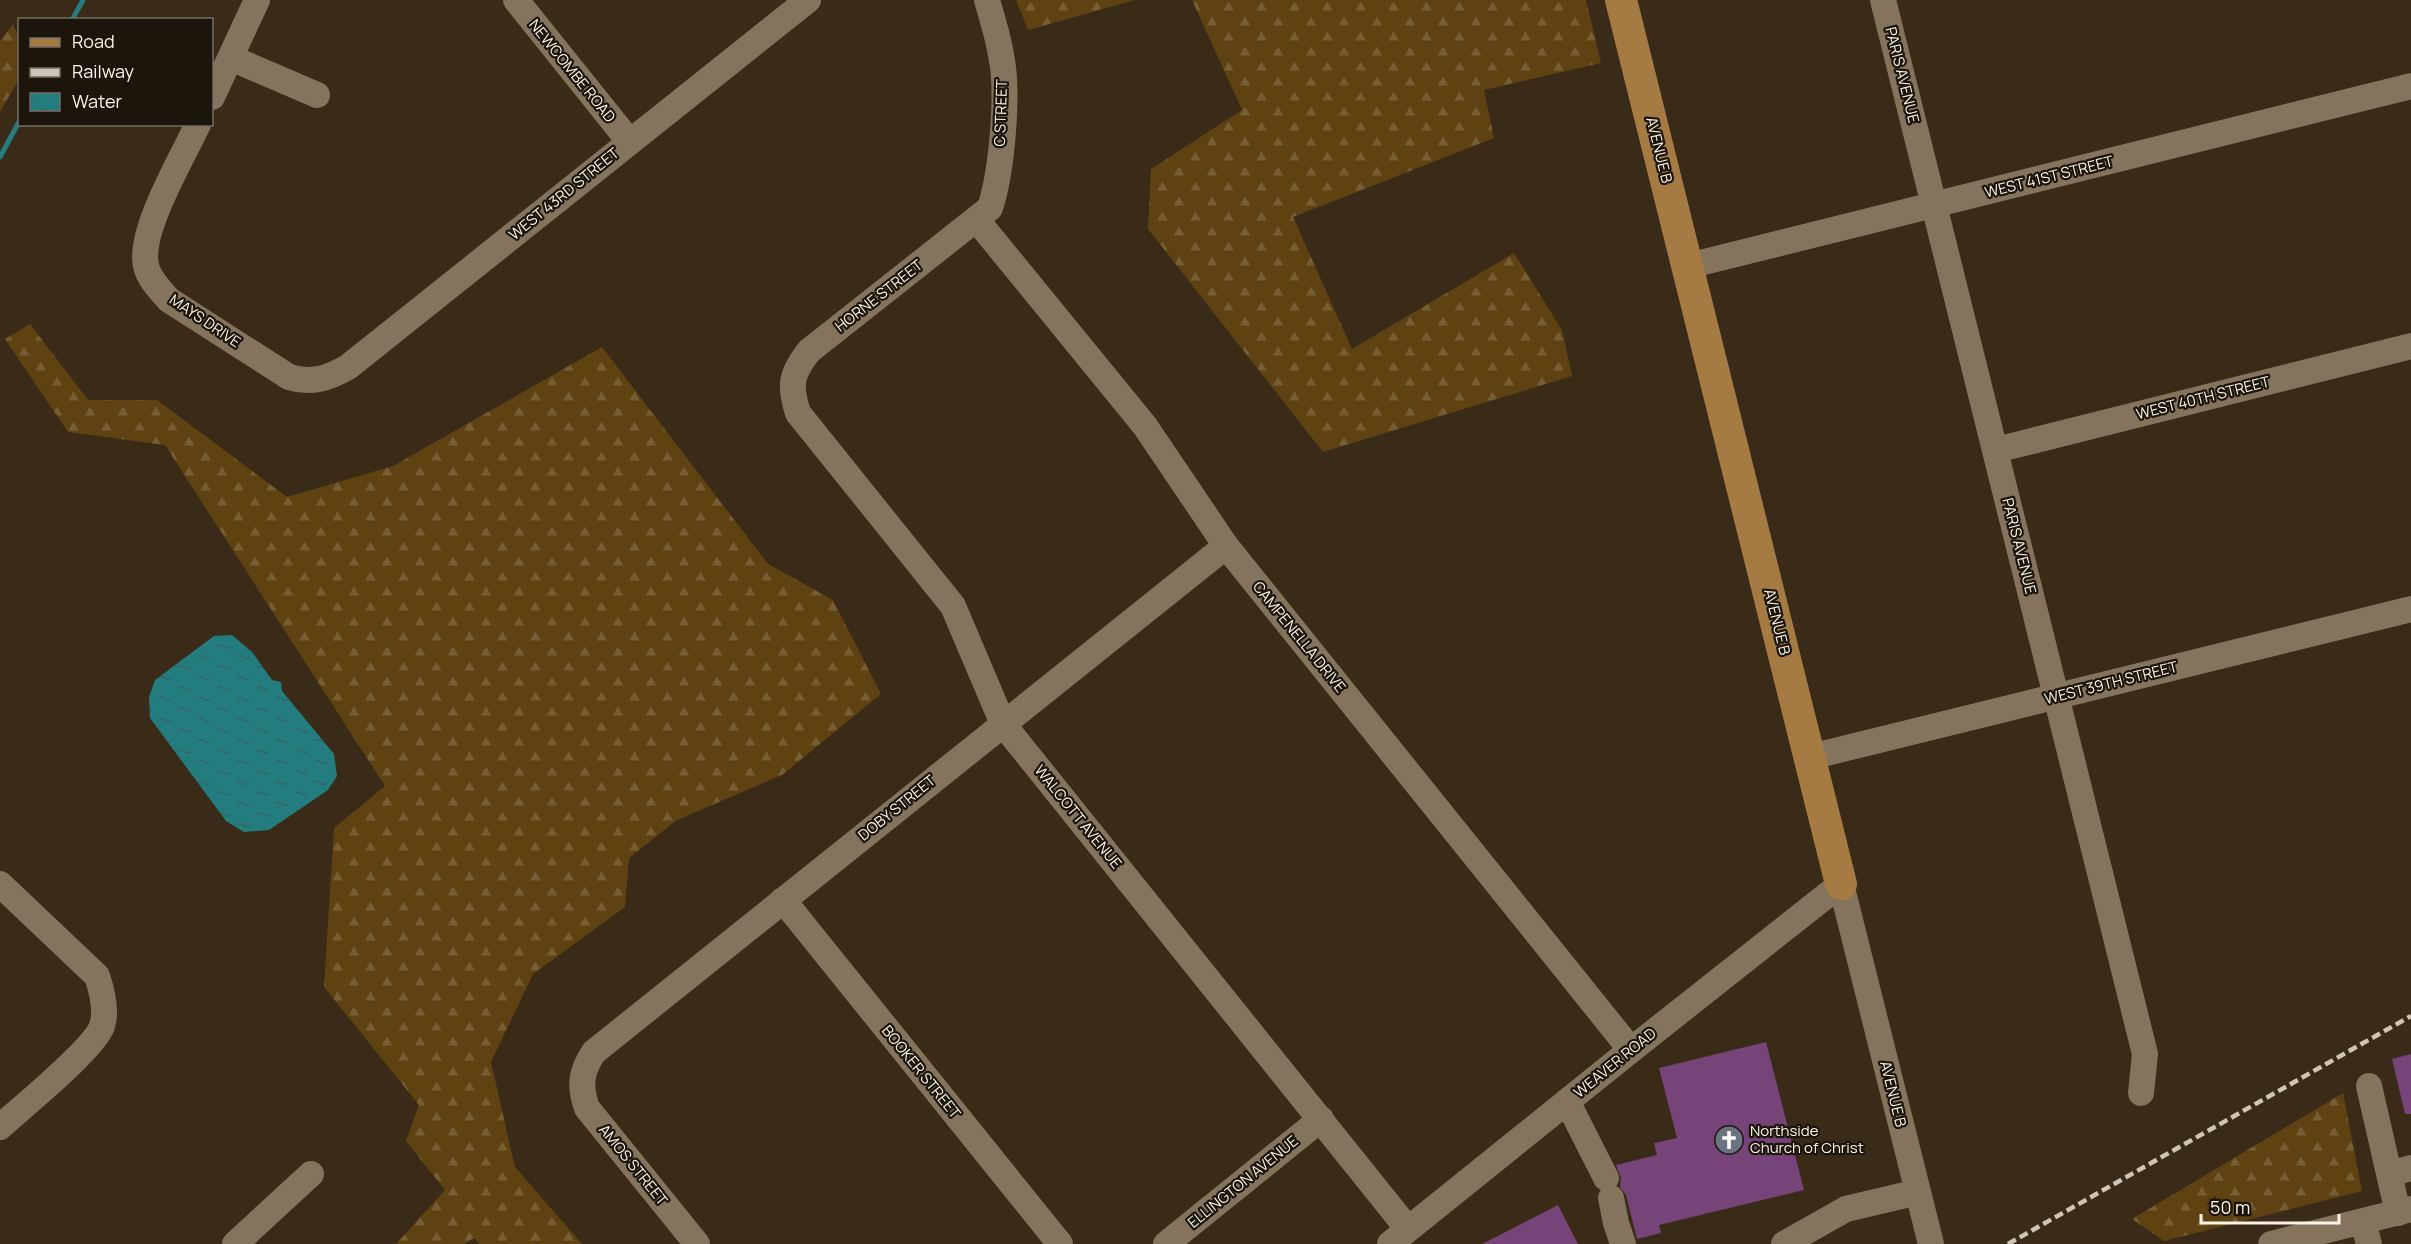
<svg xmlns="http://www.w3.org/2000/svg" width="2411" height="1244" viewBox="0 0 2411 1244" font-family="Manrope,sans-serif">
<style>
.forest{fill:url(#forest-firs)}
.water{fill:url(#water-ripples)}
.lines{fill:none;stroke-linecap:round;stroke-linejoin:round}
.stream{stroke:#237d7f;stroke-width:5}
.building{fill:#764478}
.minor{stroke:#84745d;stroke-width:26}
.major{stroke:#a67b43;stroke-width:32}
.rail{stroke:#cfc5b6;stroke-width:4.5;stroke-dasharray:9 4.5;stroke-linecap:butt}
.labels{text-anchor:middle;stroke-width:4.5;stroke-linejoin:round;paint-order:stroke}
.street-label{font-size:15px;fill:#fcf3e6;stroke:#1b150c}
.poi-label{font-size:15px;fill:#fcf3e6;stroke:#1b150c;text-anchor:start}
</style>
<defs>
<pattern id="forest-firs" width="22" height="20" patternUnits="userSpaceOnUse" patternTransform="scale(1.5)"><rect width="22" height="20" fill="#5e4211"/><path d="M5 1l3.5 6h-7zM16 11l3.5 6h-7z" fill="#765e34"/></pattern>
<pattern id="water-ripples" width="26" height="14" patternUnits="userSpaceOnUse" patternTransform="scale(1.5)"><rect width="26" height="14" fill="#237d7f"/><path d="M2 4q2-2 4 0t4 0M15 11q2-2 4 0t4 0" fill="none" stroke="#386362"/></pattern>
</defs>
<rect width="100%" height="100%" fill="#392b17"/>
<path class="forest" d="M1016,0H1135L1028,30Z
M1192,0H1586L1601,63L1484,90L1494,138L1293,217L1352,349L1514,253L1562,330L1572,376L1323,452L1148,229L1151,169L1242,110Z
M13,24L19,37V79L0,112V41Z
M30,324L88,400H157L287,497L393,466L602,347L768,564L833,600L881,694L782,775L677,820L629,858L625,907L533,974L491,1062L515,1167L582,1244H480L474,1238L464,1244H396L445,1190L406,1141L419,1105L324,987L334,828L385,786L165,445L68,432L5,339Z
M2343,1093L2362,1191L2164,1241L2132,1219Z"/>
<path class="water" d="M232,635L252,652L272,680L281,682L282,691L334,754L337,776L328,790L269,830L244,832L226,821L150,718L149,697L155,680L214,636Z"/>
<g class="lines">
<path class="stream" d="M72,20L83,0
M0,157L20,120"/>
</g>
<path class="building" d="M1766,1042L1804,1190L1659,1225L1661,1233L1637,1239L1626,1195L1620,1187L1621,1178L1616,1165L1657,1155L1654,1143L1677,1138L1659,1068Z
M2411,1054V1114H2405L2392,1059Z
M1558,1205L1578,1244H1482Z"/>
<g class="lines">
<path class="minor" d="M516,0L629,141
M987,0C992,18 998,36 1001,55C1009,92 1002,171 990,208L809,351C791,374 789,385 798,413L953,606L1003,724L1408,1229
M1883,0L2145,1054L2141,1093
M231,58L317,95
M212,97L257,0
M198,124C183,157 138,231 146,266C149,279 160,290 169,300L289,377C311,384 329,378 348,367L808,0
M976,219L1145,426L1226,546L1631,1050
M1688,266L2411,86
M1996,450L2411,346
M1810,757L2411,609
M0,884L97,976C102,991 107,1011 102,1026C94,1049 21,1108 0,1127
M783,900L1060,1244
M2369,1086L2398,1213
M1567,1101L1606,1178
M2389,1174L2411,1168
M1611,1198L1616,1223L1623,1244
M2363,1221L2369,1244
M235,1244L311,1174
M697,1244L587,1108C579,1086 581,1071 594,1052L1226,546
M1166,1244L1321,1119
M1390,1244L1631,1050L1841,884L1931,1244
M1784,1244L1846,1209L1918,1192
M2271,1244L2411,1209"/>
<path class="major" d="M1621,0L1841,884"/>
<path class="rail" d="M2008,1244L2411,1016"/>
</g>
<defs>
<g id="church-disc" transform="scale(1.5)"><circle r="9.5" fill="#6b7280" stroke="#1b150c"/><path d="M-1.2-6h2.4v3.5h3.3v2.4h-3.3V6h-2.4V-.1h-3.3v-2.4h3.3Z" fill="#fff"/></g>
</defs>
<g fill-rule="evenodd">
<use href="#church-disc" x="1729" y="1140"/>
</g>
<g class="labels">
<g class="street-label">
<text transform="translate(572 71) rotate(51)" y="5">NEWCOMBE ROAD</text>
<text transform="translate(1902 75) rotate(76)" y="5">PARIS AVENUE</text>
<text transform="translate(1001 113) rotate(-88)" y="5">C STREET</text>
<text transform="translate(1659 150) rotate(76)" y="5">AVENUE B</text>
<text transform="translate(2049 177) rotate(-14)" y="5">WEST 41ST STREET</text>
<text transform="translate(564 194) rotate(-39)" y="5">WEST 43RD STREET</text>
<text transform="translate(879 296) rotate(-38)" y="5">HORNE STREET</text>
<text transform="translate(205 321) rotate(34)" y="5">MAYS DRIVE</text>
<text transform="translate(2203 398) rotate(-14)" y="5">WEST 40TH STREET</text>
<text transform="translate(2019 546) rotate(76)" y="5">PARIS AVENUE</text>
<text transform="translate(1777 622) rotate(76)" y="5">AVENUE B</text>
<text transform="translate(1299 637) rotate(51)" y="5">CAMPENELLA DRIVE</text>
<text transform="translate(2111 683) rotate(-14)" y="5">WEST 39TH STREET</text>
<text transform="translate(897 808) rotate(-39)" y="5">DOBY STREET</text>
<text transform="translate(1078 817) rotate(51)" y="5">WALCOTT AVENUE</text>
<text transform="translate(1615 1063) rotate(-39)" y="5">WEAVER ROAD</text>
<text transform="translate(921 1072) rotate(51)" y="5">BOOKER STREET</text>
<text transform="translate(1893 1094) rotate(76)" y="5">AVENUE B</text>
<text transform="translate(633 1165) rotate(51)" y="5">AMOS STREET</text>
<text transform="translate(1243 1182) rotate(-39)" y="5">ELLINGTON AVENUE</text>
</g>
<g class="poi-label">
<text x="1750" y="1136">Northside<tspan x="1750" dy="17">Church of Christ</tspan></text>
</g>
</g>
<rect x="18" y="18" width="195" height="108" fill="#1b150c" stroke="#756e63" stroke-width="1.5"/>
<rect x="30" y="38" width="30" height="9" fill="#a67b43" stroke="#756e63" stroke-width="1.5"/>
<text x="72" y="48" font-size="18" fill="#fcf3e6">Road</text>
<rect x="30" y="68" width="30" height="9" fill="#cfc5b6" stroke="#756e63" stroke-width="1.5"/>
<text x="72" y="78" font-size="18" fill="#fcf3e6">Railway</text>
<rect x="30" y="93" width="30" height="18" fill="url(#water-ripples)" stroke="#756e63" stroke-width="1.5"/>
<text x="72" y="108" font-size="18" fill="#fcf3e6">Water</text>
<path d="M2201 1214v9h138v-9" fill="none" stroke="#fcf3e6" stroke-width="3"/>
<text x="2210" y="1214" font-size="18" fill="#fcf3e6" stroke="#1b150c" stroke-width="4.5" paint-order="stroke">50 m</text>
</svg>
